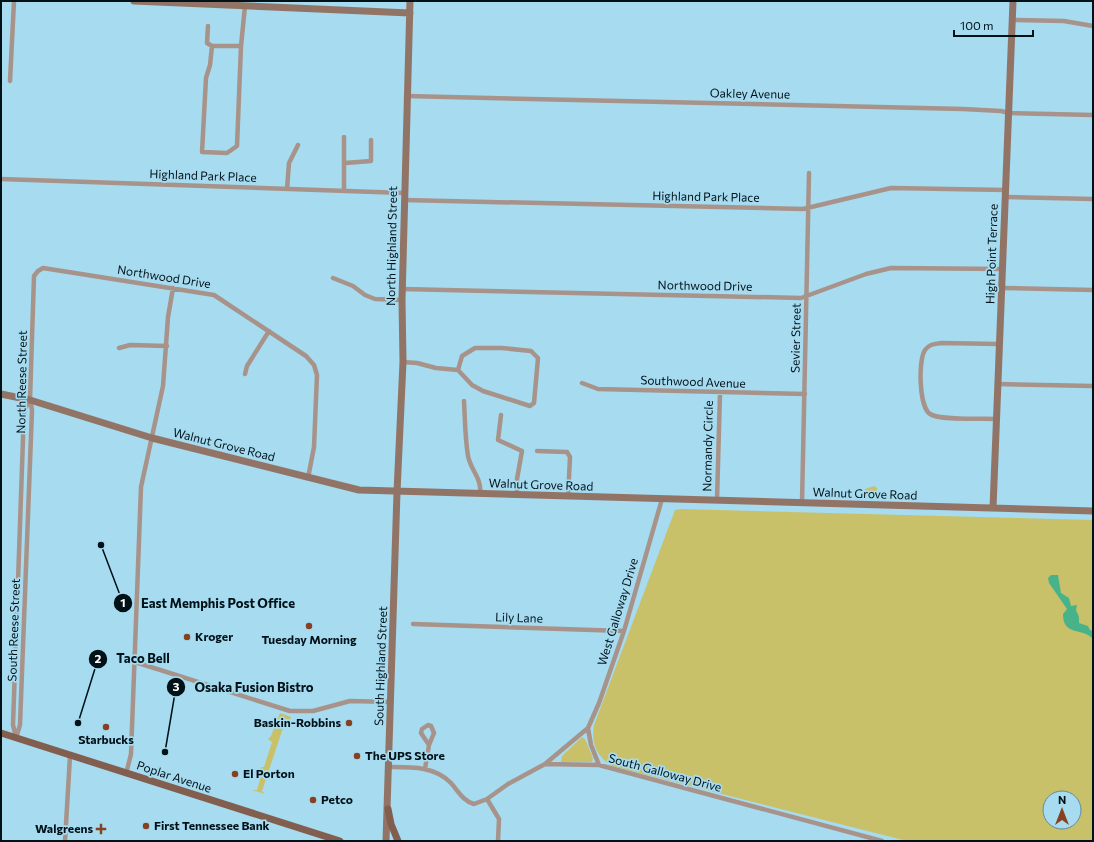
<svg xmlns="http://www.w3.org/2000/svg" width="1094" height="842" viewBox="0 0 1094 842" font-family="Commissioner,sans-serif">
<style>
.green{fill:#c9c16a;fill-rule:evenodd}
.water{fill:#48b389}
.lines{fill:none;stroke-linecap:round;stroke-linejoin:round}
.street{stroke:#a7938a;stroke-width:4.5}
.secondary{stroke:#927467;stroke-width:7}
.primary{stroke:#825e4f;stroke-width:7}
.poi-dot{fill:#884120;stroke:#a6dbf0;stroke-width:1.5}
.labels{text-anchor:middle;stroke-width:3.5;stroke-linejoin:round;paint-order:stroke}
.street-label{font-size:12px;fill:#001118;stroke:#a6dbf0}
.poi-label{font-size:12px;font-weight:bold;fill:#001118;stroke:#a6dbf0;text-anchor:start}
.leader{fill:none;stroke:#001118;stroke-width:1.5}
.callout-dot{fill:#001118;stroke:#a6dbf0;stroke-width:1.5}
.mark-label{font-size:12px;text-anchor:middle;font-weight:bold;fill:#fff}
.callout-label{font-size:13px;text-anchor:middle;font-weight:bold;fill:#001118;stroke:#a6dbf0;stroke-width:3.5;stroke-linejoin:round;paint-order:stroke}
</style>
<rect width="100%" height="100%" fill="#a6dbf0"/>
<path class="green" d="M874,486L877,488V496L863,495L865,489Z
M681,509L1093,520V841H907L612,766C596,756 591,743 594,725L675,510ZM1050,798H1074V822H1050Z
M280,713L291,717L290,720L286,719L262,791L265,794L252,790H257L261,776L259,773L261,767H264L272,742L268,739L271,736Z
M582,737L585,739L593,758L592,762H561L562,756Z"/>
<path class="water" d="M1051,575H1058L1061,593L1069,598L1071,606L1077,605L1076,610L1079,617V623L1088,626L1090,630L1093,631V639C1083,627 1063,637 1063,614L1067,609L1049,583L1048,578Z"/>
<g class="lines">
<path class="street" d="M1012,20L1064,21L1093,26
M208,26L207,43L212,46L210,65L206,78L202,152L227,153L237,146L241,46
M212,46H241L245,6
M10,81L14,1
M406,96L963,109L1001,111L1009,113L1093,115
M344,137V191
M345,163L371,161V140
M1,179L404,193
M287,189L289,163L298,145
M1006,197L1093,199
M404,200L803,209L891,188L1006,190
M333,278L353,286L365,295L375,299L402,300
M1002,288L1093,290
M402,289L801,298L866,274L891,268L1003,269
M119,348L130,345L167,346
M475,348H502L531,351L538,358L534,403L530,406L483,391L472,385L458,370L462,356Z
M403,362L417,363L436,368L458,370
M245,374L247,366L269,331
M582,383L598,389L805,394
M998,384L1093,386
M464,401C465,419 465,438 468,456C471,471 482,478 480,494
M501,415L498,440L522,451L517,479V495
M997,419C982,418 941,421 930,414C919,407 918,360 925,350C929,344 935,344 941,343L999,344
M537,451L567,452L570,457L568,497
M717,500L720,393
M802,503L809,173
M413,624L624,631
M135,662L290,711H313L350,701L391,702
M16,737L13,725L24,410L30,400
M16,738L20,725L32,410L30,400L34,276L38,271L43,268L214,295L306,356L314,365L317,375L314,447L308,478
M545,764L588,728
M599,765L591,745L588,728L599,703L624,631L662,499
M389,767C411,767 435,766 451,783C458,791 463,801 474,804L487,799L508,784L545,764L599,765L882,841
M425,769L429,745L434,733L431,726L428,725L422,729L421,733L429,745
M126,774L131,754L141,487L163,386L168,317L173,288
M487,799L499,819L498,841
M65,841L70,756"/>
<path class="secondary" d="M134,1L410,13
M1,394L30,400L152,438L359,490L1093,511
M993,508L1013,1
M386,841L397,492L403,362L402,300L410,1"/>
<path class="primary" d="M1,733L340,841
M388,809L391,824L398,841"/>
</g>
<g class="poi-dot">
<circle cx="309" cy="626" r="4"/>
<circle cx="187" cy="637" r="4"/>
<circle cx="349" cy="723" r="4"/>
<circle cx="106" cy="727" r="4"/>
<circle cx="357" cy="756" r="4"/>
<circle cx="235" cy="774" r="4"/>
<circle cx="313" cy="800" r="4"/>
<circle cx="146" cy="826" r="4"/>
<path d="M99 823h4v4h4v4h-4v4h-4v-4h-4v-4h4z"/>
</g>
<g class="labels">
<g class="street-label">
<text transform="translate(750 94) rotate(1)" y="4">Oakley Avenue</text>
<text transform="translate(203 176) rotate(2)" y="4">Highland Park Place</text>
<text transform="translate(706 197) rotate(1)" y="4">Highland Park Place</text>
<text transform="translate(392 246) rotate(-89)" y="4">North Highland Street</text>
<text transform="translate(992 254) rotate(-88)" y="4">High Point Terrace</text>
<text transform="translate(164 277) rotate(9)" y="4">Northwood Drive</text>
<text transform="translate(705 286) rotate(1)" y="4">Northwood Drive</text>
<text transform="translate(796 338) rotate(-89)" y="4">Sevier Street</text>
<text transform="translate(22 382) rotate(-89)" y="4">North Reese Street</text>
<text transform="translate(693 382) rotate(2)" y="4">Southwood Avenue</text>
<text transform="translate(224 445) rotate(14)" y="4">Walnut Grove Road</text>
<text transform="translate(708 446) rotate(-89)" y="4">Normandy Circle</text>
<text transform="translate(541 485) rotate(2)" y="4">Walnut Grove Road</text>
<text transform="translate(865 494) rotate(2)" y="4">Walnut Grove Road</text>
<text transform="translate(618 612) rotate(-73)" y="4">West Galloway Drive</text>
<text transform="translate(519 618) rotate(2)" y="4">Lily Lane</text>
<text transform="translate(14 630) rotate(-88)" y="4">South Reese Street</text>
<text transform="translate(381 666) rotate(-88)" y="4">South Highland Street</text>
<text transform="translate(665 773) rotate(15)" y="4">South Galloway Drive</text>
<text transform="translate(174 777) rotate(18)" y="4">Poplar Avenue</text>
</g>
<g class="poi-label">
<text x="195" y="641">Kroger</text>
<text x="309" y="644" text-anchor="middle">Tuesday Morning</text>
<text x="341" y="727" text-anchor="end">Baskin-Robbins</text>
<text x="106" y="744" text-anchor="middle">Starbucks</text>
<text x="365" y="760">The UPS Store</text>
<text x="243" y="778">El Porton</text>
<text x="321" y="804">Petco</text>
<text x="154" y="830">First Tennessee Bank</text>
<text x="93" y="833" text-anchor="end">Walgreens</text>
</g>
</g>
<path class="leader" d="M101 545L123 603M78 723L98 659M165 752L176 687"/>
<g class="callout-dot">
<circle cx="101" cy="545" r="4"/>
<circle cx="78" cy="723" r="4"/>
<circle cx="165" cy="752" r="4"/>
<circle cx="123" cy="603" r="10"/>
<circle cx="98" cy="659" r="10"/>
<circle cx="176" cy="687" r="10"/>
</g>
<g class="mark-label">
<text x="123" y="607">1</text>
<text x="98" y="663">2</text>
<text x="176" y="691">3</text>
</g>
<g class="callout-label">
<text x="218" y="608">East Memphis Post Office</text>
<text x="143" y="663">Taco Bell</text>
<text x="254" y="692">Osaka Fusion Bistro</text>
</g>
<rect width="1094" height="842" fill="none" stroke="#001118" stroke-width="4"/>
<g transform="translate(1062 810)"><circle r="19" fill="#a6dbf0" stroke="#648a9a"/>
<path d="M0-3L7 15L0 10L-7 15Z" fill="#884120"/>
<text y="-6" font-size="11" font-weight="bold" text-anchor="middle" fill="#001118">N</text>
</g>
<path d="M954 30v6h79v-6" fill="none" stroke="#001118" stroke-width="2"/>
<text x="960" y="30" font-size="12" fill="#001118" stroke="#a6dbf0" stroke-width="3" paint-order="stroke">100 m</text>
</svg>
